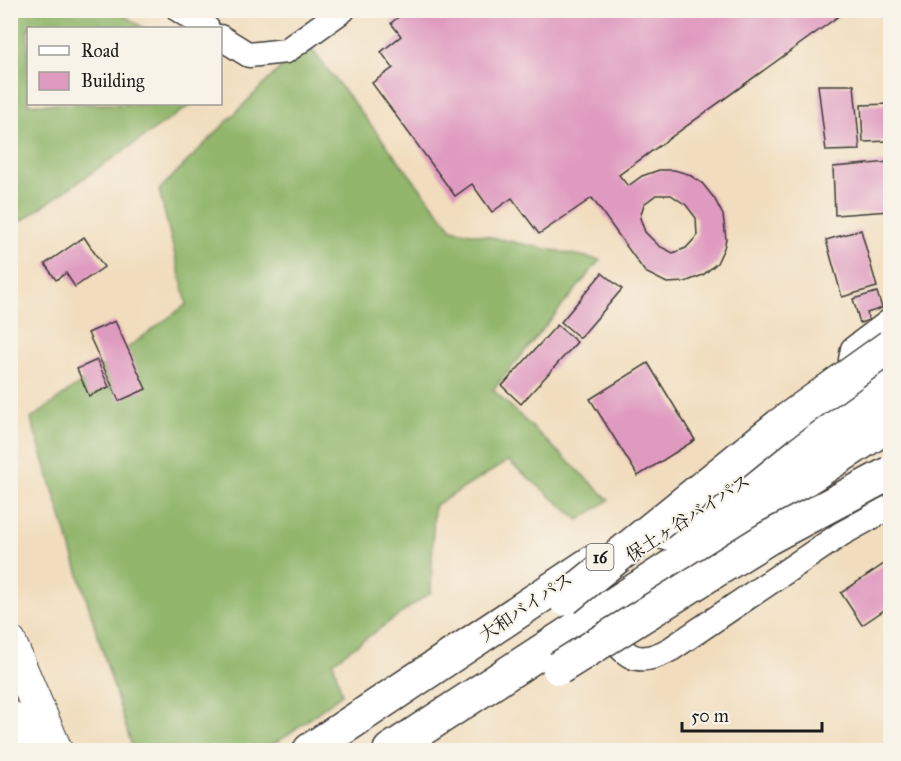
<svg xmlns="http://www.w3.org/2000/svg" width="901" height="761" viewBox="0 0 901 761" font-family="'IM FELL Great Primer','Noto Serif JP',serif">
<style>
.forest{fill:#91b66c;stroke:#566944;stroke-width:1.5}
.building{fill:#df9abf;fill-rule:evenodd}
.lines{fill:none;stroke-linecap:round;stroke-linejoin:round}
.minor-casing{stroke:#3c3934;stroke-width:27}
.major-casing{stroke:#3c3934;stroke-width:34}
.highway-casing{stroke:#3c3934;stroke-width:36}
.minor{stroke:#fff;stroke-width:24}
.major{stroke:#fff;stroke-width:32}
.highway{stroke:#fff;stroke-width:33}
.highway-bridge-casing{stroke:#3c3934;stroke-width:36;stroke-linecap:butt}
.highway-bridge{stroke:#fff;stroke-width:33}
.labels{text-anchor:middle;stroke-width:4.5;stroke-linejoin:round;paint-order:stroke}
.shield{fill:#f7f3e8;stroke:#5e5c59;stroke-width:1.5}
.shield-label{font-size:16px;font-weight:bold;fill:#1c1c1c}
.street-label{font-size:18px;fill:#1c1c1c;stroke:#f7f3e8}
</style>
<rect width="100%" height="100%" fill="#f7f3e8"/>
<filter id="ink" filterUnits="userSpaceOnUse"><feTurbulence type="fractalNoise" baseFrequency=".0167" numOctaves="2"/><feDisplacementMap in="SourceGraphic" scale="12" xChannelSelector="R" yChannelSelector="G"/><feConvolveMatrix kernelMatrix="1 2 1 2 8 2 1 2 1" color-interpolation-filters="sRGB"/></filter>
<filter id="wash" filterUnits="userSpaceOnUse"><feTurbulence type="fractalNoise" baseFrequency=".008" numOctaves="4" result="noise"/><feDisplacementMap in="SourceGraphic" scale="24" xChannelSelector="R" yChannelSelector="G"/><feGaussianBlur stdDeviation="1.35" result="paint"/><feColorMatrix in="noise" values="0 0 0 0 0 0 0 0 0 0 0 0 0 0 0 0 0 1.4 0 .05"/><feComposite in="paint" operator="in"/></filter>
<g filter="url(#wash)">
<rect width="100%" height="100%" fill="#f1ddbd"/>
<path class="forest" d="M11,10L117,11L144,28H28V104H192L11,228Z
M310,47L452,229L600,260L493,390L609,500L579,520L508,461L434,506L431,592L333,662L342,694L285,737L262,750H133L31,419L187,304L159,190L280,68Z"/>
<g id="blocks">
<path class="building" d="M407,10H847L619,175L628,186L642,176L659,170H674L688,174L702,183L714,198L723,215L726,239L724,248L717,263L703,275L685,282L667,283L645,272L592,198L539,234L512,198L492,212L472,184L455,196L372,83L393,68L381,52L401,36L391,23ZM656,195H671L686,205L696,218L697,236L686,248L673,253L659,246L645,232L640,218L644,204Z
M818,85H854L860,150L826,151Z
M890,104V141L863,142L861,105Z
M890,162V211L835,215L833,167Z
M861,230L877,287L842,297L826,240Z
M84,237L104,267L75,287L66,273L56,280L45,264Z
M602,273L622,289L580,338L561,322Z
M877,292L882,308L867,313L869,320L860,323L853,299Z
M115,321L146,389L119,401L88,333Z
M557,325L577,342L521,404L502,386Z
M97,360L109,387L89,396L77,369Z
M648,363L695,440L638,476L590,399Z
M890,560V606L862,625L841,593Z"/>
</g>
</g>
<g filter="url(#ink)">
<use href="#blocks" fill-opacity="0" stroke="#3c3934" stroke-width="1.5"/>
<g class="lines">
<g class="minor-casing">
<path id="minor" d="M179,10L207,28
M220,37L249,55L286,51L343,10
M862,381L851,360L853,349L890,321
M603,624C624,654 633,670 671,649L841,534L890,507"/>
</g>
<g class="major-casing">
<path id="major" d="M10,642L56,750
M10,717L24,750"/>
</g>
<g class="highway-casing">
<path id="highway" d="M665,533L890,386
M310,750L591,563
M390,750L890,424"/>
</g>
<use href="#minor" class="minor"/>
<use href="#major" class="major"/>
<use href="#highway" class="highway"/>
<g class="highway-bridge-casing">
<path id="highway-bridge" d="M565,599L780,425L890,346
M559,668L768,538L890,473"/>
</g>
<use href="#highway-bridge" class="highway-bridge"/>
</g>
</g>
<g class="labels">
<rect class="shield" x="586.5" y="544" width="27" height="26" rx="4.5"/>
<g class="shield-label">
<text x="600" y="563">16</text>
</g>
<g class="street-label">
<text transform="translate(688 518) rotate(-33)" y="6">保土ヶ谷バイパス</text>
<text transform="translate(526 607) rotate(-34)" y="6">大和バイパス</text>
</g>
</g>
<rect width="901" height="761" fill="none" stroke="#f7f3e8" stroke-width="36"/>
<rect x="27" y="27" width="195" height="78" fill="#f7f3e8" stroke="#9f9d96" stroke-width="1.5"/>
<rect x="39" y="46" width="30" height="9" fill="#ffffff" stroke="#9f9d96" stroke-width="1.5"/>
<text x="81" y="57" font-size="18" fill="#1c1c1c">Road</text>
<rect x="39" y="72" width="30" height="18" fill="#df9abf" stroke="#9f9d96" stroke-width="1.5"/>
<text x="81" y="87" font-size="18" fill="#1c1c1c">Building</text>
<path d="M682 722v9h140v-9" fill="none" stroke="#1c1c1c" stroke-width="3"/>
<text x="691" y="722" font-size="18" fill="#1c1c1c" stroke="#f7f3e8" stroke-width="4.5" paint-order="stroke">50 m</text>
</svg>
